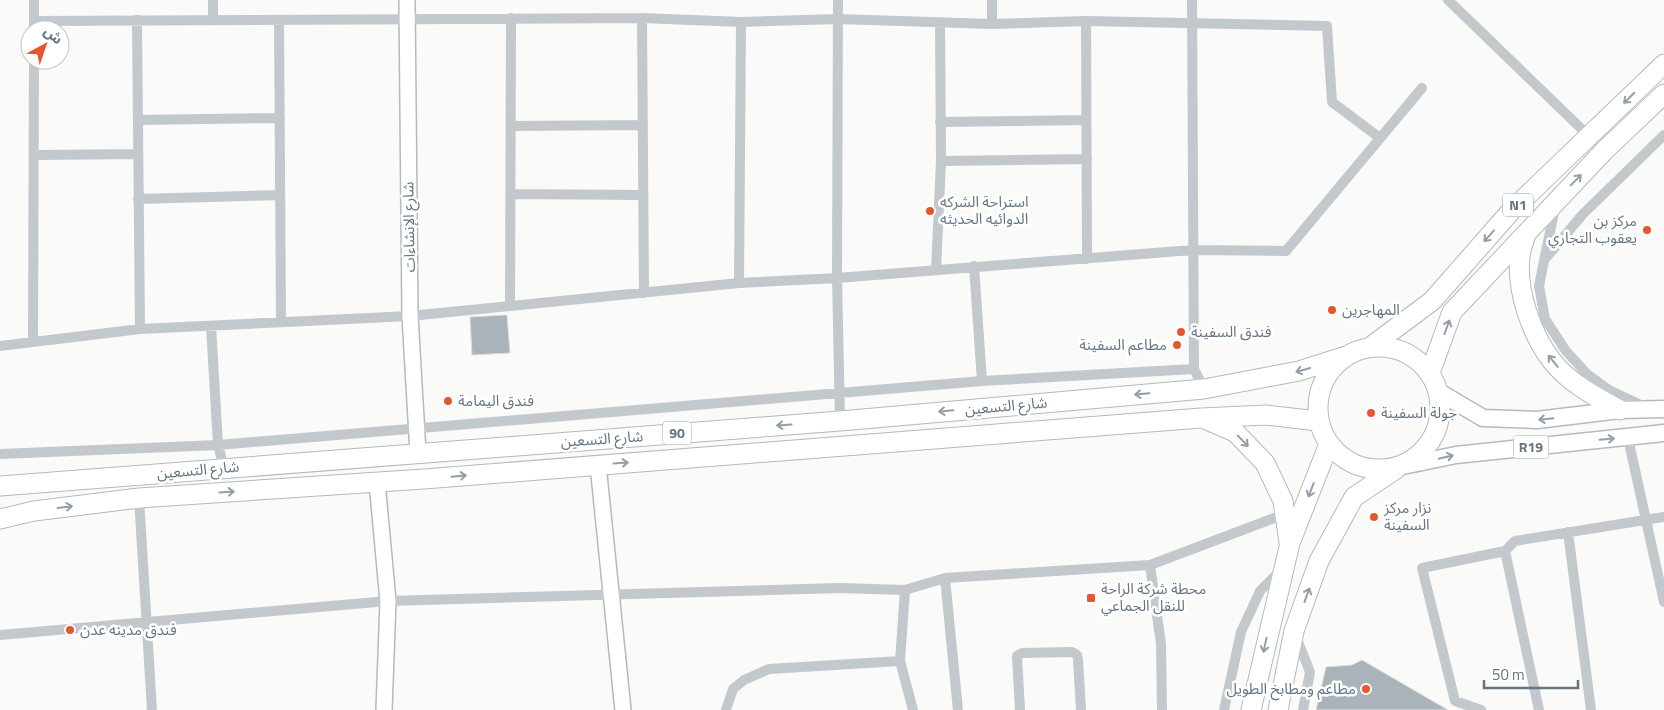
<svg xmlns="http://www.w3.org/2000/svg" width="1664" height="710" viewBox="0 0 1664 710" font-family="'Titillium Web','Noto Sans Arabic',sans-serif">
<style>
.building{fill:#aab3b9;stroke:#dcdcda}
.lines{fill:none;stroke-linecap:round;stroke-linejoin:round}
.secondary-casing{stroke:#b3babf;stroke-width:18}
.primary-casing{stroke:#b5babe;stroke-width:19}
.highway-casing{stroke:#b4b9bd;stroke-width:21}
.street{stroke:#c3c8cc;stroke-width:10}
.secondary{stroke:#fff;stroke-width:15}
.primary{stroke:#fff;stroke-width:16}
.highway{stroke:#fff;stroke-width:19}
.oneway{stroke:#939fa8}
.poi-dot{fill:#e4572e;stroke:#fff;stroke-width:2}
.labels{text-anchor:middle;stroke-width:5;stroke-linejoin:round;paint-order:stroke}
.shield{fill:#fff;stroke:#939fa8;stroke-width:1}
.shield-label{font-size:14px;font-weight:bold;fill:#657683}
.poi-label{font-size:15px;fill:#657683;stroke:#fff;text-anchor:start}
.street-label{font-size:15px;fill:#657683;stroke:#fff}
</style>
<rect width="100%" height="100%" fill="#fafaf8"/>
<path class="building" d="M507,315L510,353L472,355L470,317Z
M1362,660L1448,710H1316L1326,667L1352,665Z"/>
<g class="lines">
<g class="secondary-casing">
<path id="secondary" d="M407,0L410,316L418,453
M598,465L623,710
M377,482L388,601L384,710"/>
</g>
<g class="primary-casing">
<path id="primary" d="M1439,392L1483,418L1537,420L1620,410L1664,409
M1398,467L1456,455L1664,433"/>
</g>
<g class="highway-casing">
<path id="highway" d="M1526,234C1524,241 1521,249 1520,256C1516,290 1531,334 1552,361C1569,383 1596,397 1620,410
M1373,345L1432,301L1511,211L1664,64
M1318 408a61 61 0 1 1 122 0a61 61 0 1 1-122 0Z
M1430,373L1452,312L1605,150L1664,94
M1207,420L1235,432L1265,463L1283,501L1289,542
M0,486L840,421L1204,389L1299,371L1349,355
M0,519L34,511L139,498L424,479L1201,418L1266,415L1318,421
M1251,710L1290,543L1329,444
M1278,710L1294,631L1319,561L1354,497L1396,469"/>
</g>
<path class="street" d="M34,0V30
M213,0V20
M838,0L837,278L840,421
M1192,0L1194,369L1204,389
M1448,0L1590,137
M642,18L644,293
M137,20L140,329
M279,20L281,322
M34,21L642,18L741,22L838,19L992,24L1086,21L1327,26L1332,102L1380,138
M1086,21L1087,259
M992,24V0
M138,120L280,118
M940,122L1086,120
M511,126L643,125
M35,155L138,154
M941,161L1087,159
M511,194L643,195
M138,199L280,195
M1555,207L1539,286L1545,319L1566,351L1587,374L1609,390L1645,407
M1545,259L1583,214L1664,135
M974,266L982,381
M936,270L941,161L940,23
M739,283L741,22
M510,305L511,18
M211,326L218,445L224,468
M33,342L34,60
M0,346L140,329L410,316L739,283L837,278L1192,250L1286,251L1422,88
M1628,438L1664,602
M0,454L218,445L982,381L1194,369
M139,498L152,710
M1568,532L1591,710
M1505,551L1539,710
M1150,565L1161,644L1162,710
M945,578L958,710
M905,590L900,661L913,710
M1295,634L1310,672L1303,710
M0,635L388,601L840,588L905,590L945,578L1150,565L1285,514
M726,710L733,689L744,680L769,669L900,661
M1020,710L1017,656L1022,653L1072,652L1077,655L1078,660L1081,710
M1224,710L1241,632L1260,591L1281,570
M1481,710L1455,701L1422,568L1505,551L1515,541L1664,517"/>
<use href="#secondary" class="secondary"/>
<use href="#primary" class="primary"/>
<use href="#highway" class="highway"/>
</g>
<defs><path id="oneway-shaft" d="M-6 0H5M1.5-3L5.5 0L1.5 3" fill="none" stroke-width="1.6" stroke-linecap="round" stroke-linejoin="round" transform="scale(1.25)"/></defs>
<g class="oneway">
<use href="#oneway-shaft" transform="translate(1629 98) rotate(135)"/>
<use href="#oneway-shaft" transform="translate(1576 180) rotate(-46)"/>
<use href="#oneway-shaft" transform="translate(1489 236) rotate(132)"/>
<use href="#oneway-shaft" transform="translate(1447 327) rotate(-70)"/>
<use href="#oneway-shaft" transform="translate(1553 361) rotate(-129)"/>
<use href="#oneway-shaft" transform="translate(1303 370) rotate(164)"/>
<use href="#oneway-shaft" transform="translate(1142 394) rotate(175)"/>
<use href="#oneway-shaft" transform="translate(946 411) rotate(175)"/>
<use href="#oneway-shaft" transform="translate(1546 419) rotate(174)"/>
<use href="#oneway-shaft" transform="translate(784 425) rotate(176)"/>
<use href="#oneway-shaft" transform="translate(1607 439) rotate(-5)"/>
<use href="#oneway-shaft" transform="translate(1243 441) rotate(46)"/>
<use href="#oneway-shaft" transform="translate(1446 457) rotate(-13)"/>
<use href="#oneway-shaft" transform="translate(621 463) rotate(-4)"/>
<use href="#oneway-shaft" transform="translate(459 476) rotate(-5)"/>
<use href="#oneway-shaft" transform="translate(1311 490) rotate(111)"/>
<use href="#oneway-shaft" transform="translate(227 492) rotate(-4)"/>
<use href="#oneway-shaft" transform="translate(65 507) rotate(-7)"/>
<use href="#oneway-shaft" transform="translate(1307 595) rotate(-70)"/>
<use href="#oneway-shaft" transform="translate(1265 645) rotate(102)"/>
</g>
<g class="poi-dot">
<circle cx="930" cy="211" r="5"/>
<circle cx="1647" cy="230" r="5"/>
<circle cx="1332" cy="310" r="5"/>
<circle cx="1181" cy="332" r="5"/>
<circle cx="1177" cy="345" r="5"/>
<circle cx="448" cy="401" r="5"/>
<circle cx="1371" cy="413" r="5"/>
<circle cx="1374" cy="517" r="5"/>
<rect x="1086" y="593" width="10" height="10" rx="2.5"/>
<circle cx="70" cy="630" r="5"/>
<circle cx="1366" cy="689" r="5"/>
</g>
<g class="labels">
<g class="shield">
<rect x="1503" y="193.5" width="30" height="23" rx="4"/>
<rect x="663" y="421.5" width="28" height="23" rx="4"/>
<rect x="1513.5" y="435.5" width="35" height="23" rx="4"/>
</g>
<g class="shield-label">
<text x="1518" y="210">N1</text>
<text x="677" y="438">90</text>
<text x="1531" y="452">R19</text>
</g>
<g class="poi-label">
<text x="940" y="207">استراحة الشركه<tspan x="940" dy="17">الدوائيه الحديثه</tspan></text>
<text x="1637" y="226" text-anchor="end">مركز بن<tspan x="1637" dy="17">يعقوب التجاري</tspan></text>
<text x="1342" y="315">المهاجرين</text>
<text x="1191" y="337">فندق السفينة</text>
<text x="1167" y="350" text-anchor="end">مطاعم السفينة</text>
<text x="458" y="406">فندق اليمامة</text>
<text x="1381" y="418">جولة السفينة</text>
<text x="1384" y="513">نزار مركز<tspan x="1384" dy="17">السفينة</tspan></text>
<text x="1101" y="594">محطة شركة الراحة<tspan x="1101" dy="17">للنقل الجماعي</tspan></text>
<text x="80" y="635">فندق مدينه عدن</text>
<text x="1356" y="694" text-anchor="end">مطاعم ومطابخ الطويل</text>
</g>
<g class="street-label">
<text transform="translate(409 227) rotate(-91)" y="5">شارع الإنشاءات</text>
<text transform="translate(1006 406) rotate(-5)" y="5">شارع التسعين</text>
<text transform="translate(602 439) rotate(-4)" y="5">شارع التسعين</text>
<text transform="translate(198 470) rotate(-5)" y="5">شارع التسعين</text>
</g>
</g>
<g transform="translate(45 45) rotate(40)"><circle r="24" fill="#ffffff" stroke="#c1c8cd"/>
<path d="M0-4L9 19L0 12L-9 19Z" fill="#e4572e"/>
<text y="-8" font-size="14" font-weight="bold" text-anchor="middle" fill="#657683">ش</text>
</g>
<path d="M1484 680v8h94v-8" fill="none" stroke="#657683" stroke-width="2.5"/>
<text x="1492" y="680" font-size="15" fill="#657683" stroke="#ffffff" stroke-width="4" paint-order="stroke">50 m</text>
</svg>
